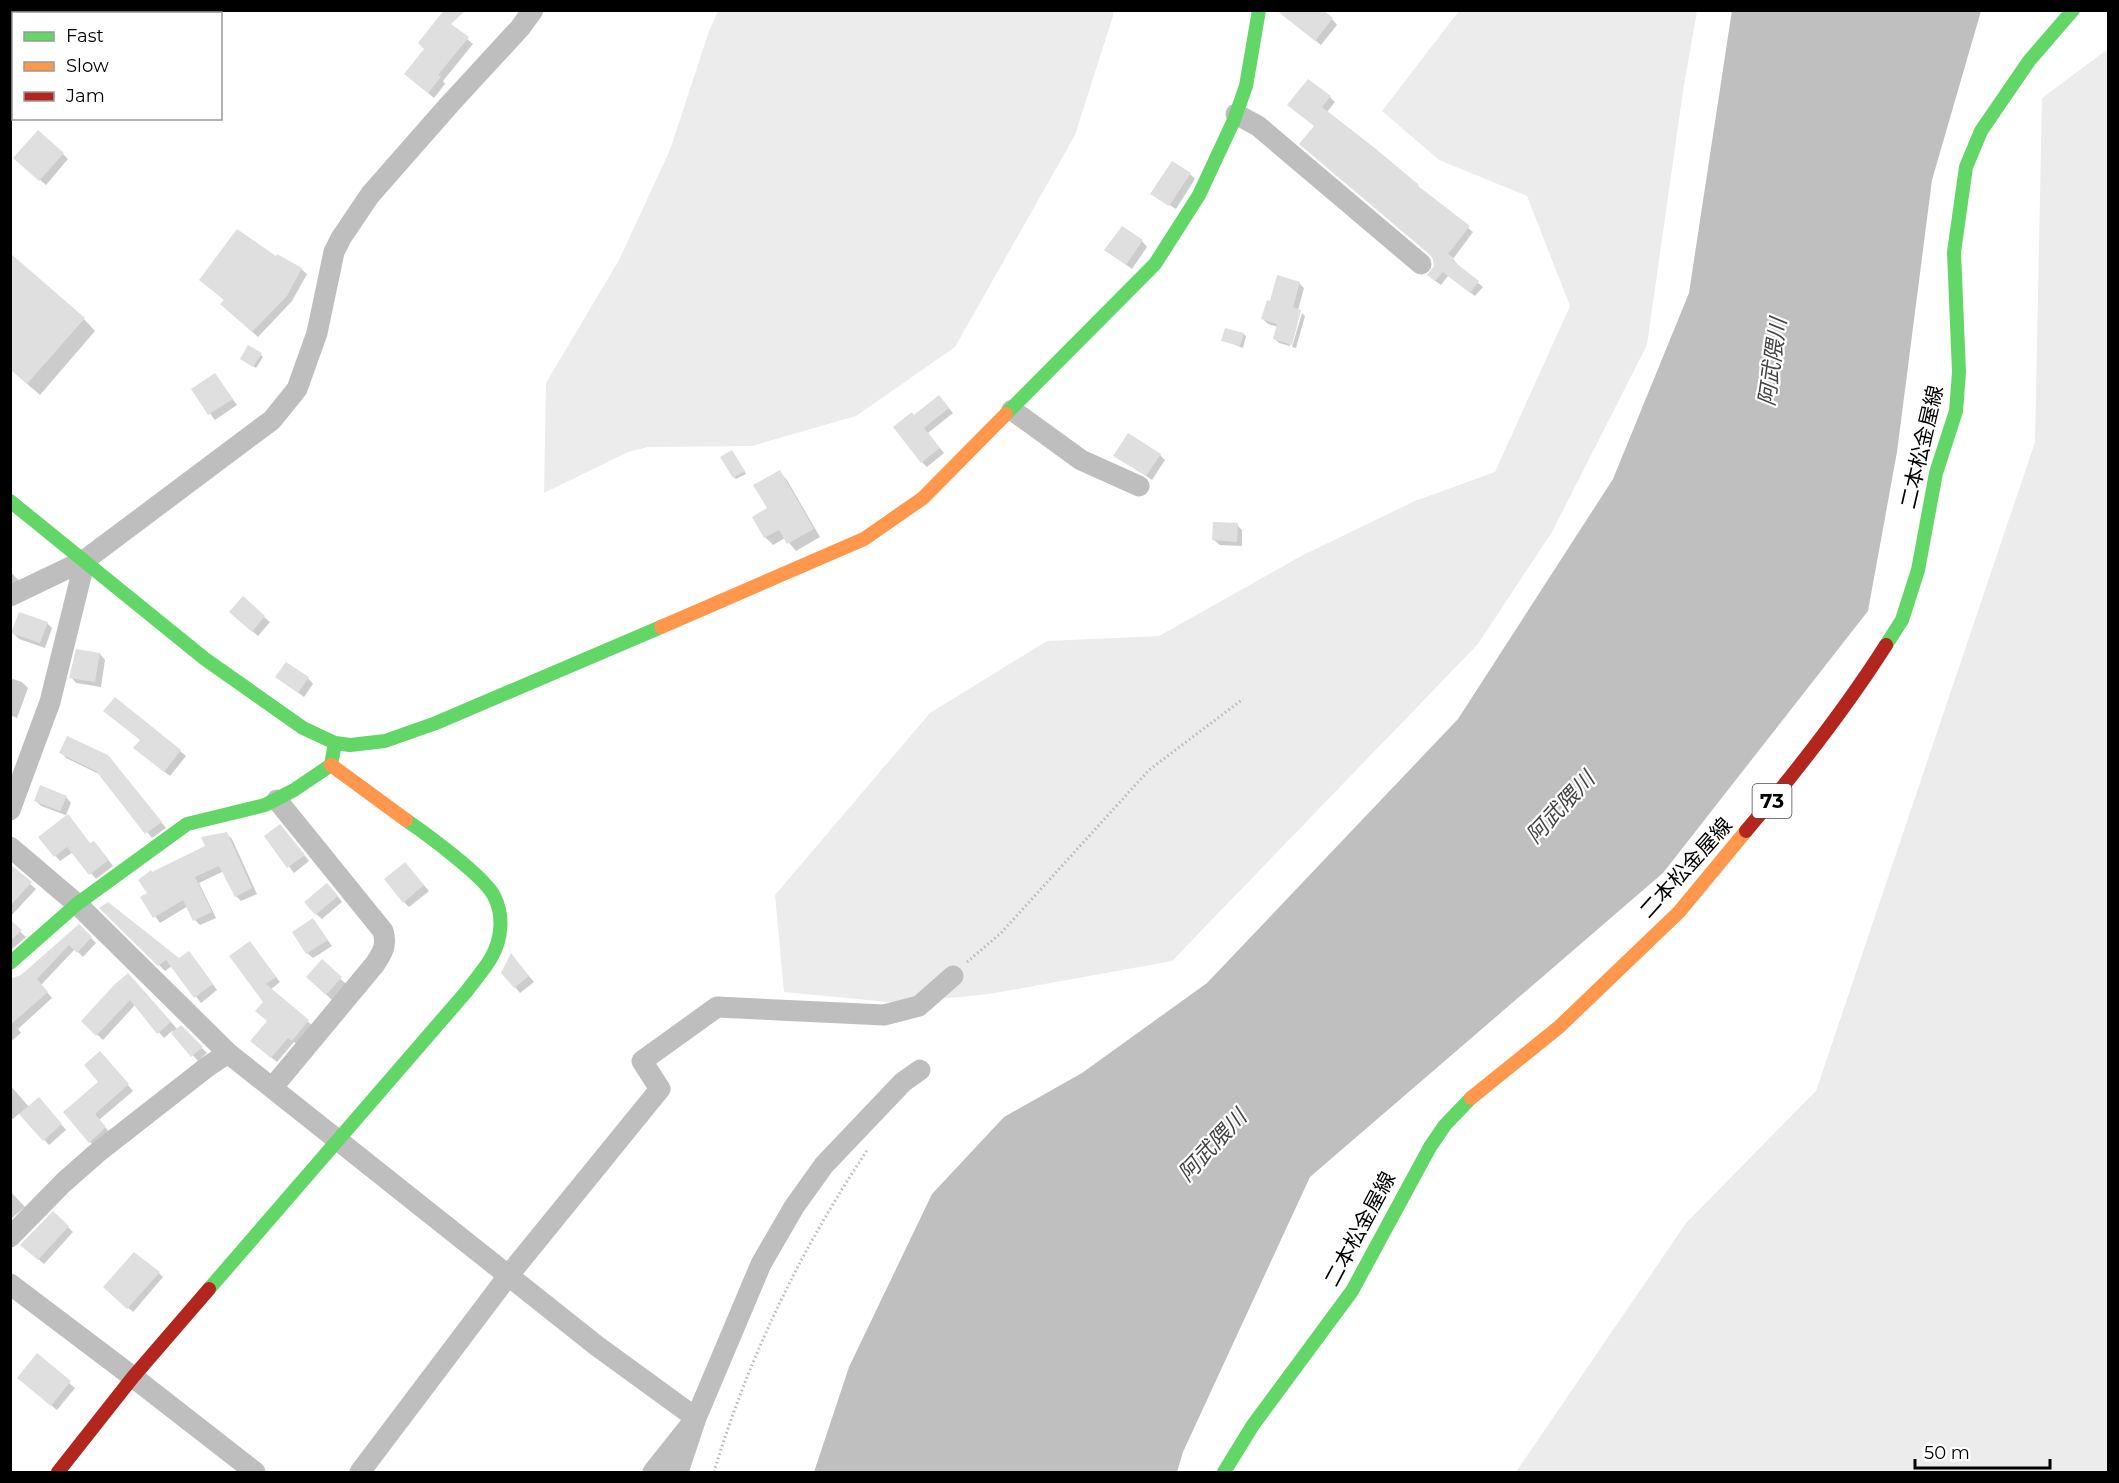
<svg xmlns="http://www.w3.org/2000/svg" width="2119" height="1483" viewBox="0 0 2119 1483" font-family="Montserrat,'Noto Sans JP',sans-serif">
<rect width="100%" height="100%" fill="#fff"/>
<path fill="#ececec" d="M718,11L1113,10V16L1075,135L955,347L856,416L752,446L648,447L628,452L544,493L546,383L619,260L670,150L709,31Z
M1459,11H1697L1683,91L1647,345L1552,532L1478,644L1172,961L989,994L899,1003L784,992L775,895L930,713L1047,641L1159,636L1303,555L1415,501L1495,472L1570,306L1527,196L1439,160L1382,111Z
M2108,49V1472H1516L1686,1223L1816,1091L2035,442L2042,98Z"/>
<path fill="#bfbfbf" d="M1732,10L1981,11L1932,180L1897,452L1868,611L1663,873L1310,1177L1183,1452L1177,1472H814L849,1367L932,1194L1004,1117L1082,1073L1207,983L1458,719L1613,479L1689,293Z"/>
<path fill="#0003" d="M1279,11L1332,19L1337,25L1321,45Z
M441,17L473,44L443,81L445,84L434,98L411,79L431,42Z
M1330,97L1335,102L1327,112L1473,232L1453,259L1457,264L1456,265L1483,287L1475,296L1448,276L1441,285L1434,280L1435,266L1432,256L1315,126L1294,110Z
M63,154L68,159L46,185L21,163Z
M1190,174L1195,179L1176,209L1152,194Z
M1142,241L1147,247L1132,269L1106,250Z
M277,258L301,269L307,274L292,301L258,337L228,309Z
M1299,283L1304,288L1298,310L1301,312H1299L1290,346L1279,343L1275,339L1278,327L1268,324L1263,319L1271,303Z
M1302,313L1305,316L1296,348L1292,347Z
M84,319L95,331L40,395L10,369Z
M1243,334L1246,336L1243,348L1223,340Z
M261,355L263,357L256,368L244,361Z
M215,375L237,405L215,420L193,390Z
M944,402L953,413L928,433L944,453L927,467L922,462L914,416Z
M734,454L746,474L736,479L734,477Z
M1115,455H1160L1165,460L1152,480Z
M779,472L787,480L820,537L796,551L785,538L773,545L765,537L769,509Z
M1237,525L1242,530V546L1220,545L1214,540Z
M10,572L20,581L10,588Z
M236,617H264L270,622L258,636Z
M47,623L52,628L45,648L19,639L13,633Z
M100,654L105,660L101,687L76,683L71,677Z
M277,677L308,678L313,684L304,697Z
M10,678L22,682L28,688L17,718L10,715Z
M180,751L186,756L170,776L141,753Z
M61,752L113,763L166,828L152,838L101,775L66,758Z
M66,797L71,803L66,815L68,816L41,806L35,800Z
M286,832L309,861L294,873L266,837Z
M227,834L232,839L257,894L241,901L236,896L224,871L199,883L216,918L200,925L195,920L188,906L160,923L142,898L149,894L153,874L207,847Z
M40,838L91,845L99,848L113,866L96,879L73,852L60,861Z
M10,866L36,889L10,917Z
M410,869L429,891L409,907L404,902Z
M333,890L342,902L322,919L316,914Z
M102,908L179,960L194,958L217,990L201,1003L172,966L165,971Z
M313,920L332,946L313,958L307,953Z
M10,922L26,937L10,951Z
M79,926L96,943L83,957L75,949L41,985L52,998L18,1029L21,1033L10,1042V980L22,977Z
M250,943L280,982L270,990L313,1026L298,1045L294,1042L277,1062L257,1046L269,1021Z
M322,961L346,984L332,1000L313,982Z
M516,961L534,982L520,993L515,987Z
M134,980L178,1030L181,1027L207,1053L198,1061L172,1031L164,1038L135,1005L103,1040L88,1026Z
M106,1059L133,1091L99,1120L111,1134L95,1147L90,1142Z
M10,1085L29,1107L44,1104L66,1130L49,1145L20,1113L13,1119L10,1117Z
M10,1191L25,1207L12,1218L10,1216Z
M68,1227L73,1232L44,1264L28,1250Z
M149,1264L163,1277L133,1312L105,1287Z
M37,1356L75,1388L57,1410L24,1383Z"/>
<path fill="#dfdfdf" d="M444,10H466L451,24L469,37L438,75L441,77L428,93L404,74L424,49L418,43Z
M1276,10H1323L1333,18L1315,41Z
M1308,79L1331,96L1322,107L1376,149L1419,185L1418,186L1470,226L1448,254L1454,258L1452,260L1479,281L1470,293L1443,272L1435,281L1427,275L1434,266L1433,259L1429,254L1299,144L1314,126L1287,105Z
M38,130L64,153L39,181L13,158Z
M1172,161L1191,173L1169,206L1150,194Z
M1122,226L1143,240L1126,265L1104,250Z
M237,229L276,256L277,254L302,268L287,296L252,332L220,304L224,300L199,280Z
M10,253L85,318L27,384L10,369Z
M1277,275L1300,282L1293,307L1301,310L1292,345L1273,339L1277,324L1261,319L1267,300L1270,301Z
M1225,328L1244,333L1240,346L1221,341Z
M248,345L262,353L253,367L240,359Z
M215,373L233,399L208,415L191,389Z
M939,395L949,408L924,428L940,448L921,463L893,427L912,412L914,415Z
M1128,433L1161,454L1146,476L1113,456Z
M732,450L745,471L733,478L720,457Z
M780,470L814,529L787,544L779,530L764,538L752,517L767,508L753,485Z
M1213,522L1238,523L1237,542L1212,540Z
M243,596L265,616L252,632L229,612Z
M19,612L48,622L40,643L11,633Z
M76,649L100,653L95,682L69,678Z
M286,662L309,677L298,693L275,677Z
M115,697L181,750L164,772L133,748L140,740L103,711Z
M67,736L108,755L162,822L145,834L96,771L59,753Z
M40,785L67,796L60,811L34,801Z
M68,814L90,843L94,841L109,860L89,875L67,847L54,857L38,837Z
M280,824L305,855L287,868L264,836Z
M227,832L252,888L235,897L219,866L195,877L212,912L193,921L183,900L153,918L140,897L147,893L138,880L151,870L152,872L205,846L201,837Z
M405,862L424,885L403,903L384,879Z
M10,864L32,882L10,906Z
M327,883L338,896L315,915L304,902Z
M108,902L179,958L189,951L213,984L194,998L166,960L158,966L99,908Z
M313,918L328,940L306,954L292,932Z
M10,920L22,930L10,941Z
M79,924L92,937L77,953L69,945L37,979L48,992L10,1025V979L21,975Z
M250,941L276,977L266,984L309,1020L292,1041L288,1038L271,1058L250,1041L267,1021L255,1011L263,1002L229,956Z
M511,953L529,976L514,988L501,973Z
M322,959L342,977L326,995L306,977Z
M128,973L171,1022L157,1034L130,1000L96,1036L81,1021L114,985Z
M181,1025L203,1047L191,1057L171,1033Z
M100,1051L129,1084L95,1114L106,1127L89,1143L63,1112L98,1082L84,1065Z
M39,1097L62,1124L43,1141L19,1114Z
M53,1211L69,1226L38,1260L20,1245Z
M134,1252L160,1272L127,1309L103,1287Z
M37,1353L71,1381L51,1406L17,1378Z"/>
<g fill="none" stroke-linecap="round" stroke-linejoin="round">
<path stroke="#b9b9b9" stroke-width="3" stroke-dasharray="1.5 3" stroke-linecap="butt" d="M967,962L1001,933L1149,770L1243,699
M714,1472C748,1358 801,1249 868,1149"/>
<path stroke="#bebebe" stroke-width="21" d="M39,14L47,10
M10,26L14,23
M1236,114L1258,126L1421,264
M1012,410L1081,460L1139,486
M10,596L85,560L272,420L297,389L317,333L334,252L341,238L370,195L449,105L520,28L533,10
M10,810L50,702L85,560
M10,847L77,904L228,1053L597,1346L696,1418L653,1472
M272,1088L375,964C383,952 387,945 383,931L277,800
M10,1237L64,1182L97,1153L207,1067L228,1053
M10,1284L133,1377L255,1472
M360,1472L508,1276L660,1089L642,1061L717,1007L884,1015L919,1006L953,976
M678,1472L696,1418L761,1264L794,1207L824,1165L903,1082L920,1070"/>
<path stroke="#63d668" stroke-width="14" d="M1006,414L1155,264L1199,195L1234,120L1246,86L1259,10
M10,501L205,659L303,728L335,743L350,745L385,741L436,723L661,627
M1886,645L1902,620L1918,570L1936,473L1956,411L1959,372L1954,252L1966,167L1981,131L2029,61L2073,10
M10,963L77,904L187,824L265,805L294,790L331,765L334,748
M209,1289L466,992C474,981 484,970 491,958C502,939 504,915 494,896C485,877 425,833 406,820
M1224,1472L1253,1425L1352,1291L1430,1147L1445,1125L1471,1098"/>
<path stroke="#ff974d" stroke-width="14" d="M661,627L864,539L923,498L1006,414
M331,765L406,820
M1471,1098L1559,1027L1679,912L1746,831"/>
<path stroke="#b3261e" stroke-width="14" d="M1746,831C1796,772 1844,711 1886,645
M58,1472L133,1377L209,1289"/>
</g>
<g text-anchor="middle" stroke-width="4.5" stroke-linejoin="round" paint-order="stroke">
<rect fill="#fff" stroke="#4c4c4c" stroke-width="1.5" x="1752.5" y="784" width="39" height="34" rx="4.5"/>
<g font-size="20" font-weight="bold" fill="#000">
<text x="1772" y="808">73</text>
</g>
<g font-size="21" fill="#000" stroke="#fff">
<text transform="translate(1922 447) rotate(-77)" y="7">二本松金屋線</text>
<text transform="translate(1686 868) rotate(-48)" y="7">二本松金屋線</text>
<text transform="translate(1360 1229) rotate(-62)" y="7">二本松金屋線</text>
</g>
<g font-size="22" font-style="italic" fill="#444" stroke="#fff">
<text transform="translate(1772 362) rotate(-82)" y="8">阿武隈川</text>
<text transform="translate(1560 807) rotate(-47)" y="8">阿武隈川</text>
<text transform="translate(1212 1145) rotate(-47)" y="8">阿武隈川</text>
</g>
</g>
<rect width="2119" height="1483" fill="none" stroke="#000000" stroke-width="24"/>
<rect x="12" y="12" width="210" height="108" fill="#ffffff" stroke="#999999" stroke-width="1.5"/>
<rect x="24" y="32" width="30" height="9" fill="#63d668" stroke="#999999" stroke-width="1.5"/>
<text x="66" y="42" font-size="18" fill="#000000">Fast</text>
<rect x="24" y="62" width="30" height="9" fill="#ff974d" stroke="#999999" stroke-width="1.5"/>
<text x="66" y="72" font-size="18" fill="#000000">Slow</text>
<rect x="24" y="92" width="30" height="9" fill="#b3261e" stroke="#999999" stroke-width="1.5"/>
<text x="66" y="102" font-size="18" fill="#000000">Jam</text>
<path d="M1915 1459v9h135v-9" fill="none" stroke="#000000" stroke-width="3"/>
<text x="1924" y="1459" font-size="18" fill="#000000" stroke="#ffffff" stroke-width="4.5" paint-order="stroke">50 m</text>
</svg>
